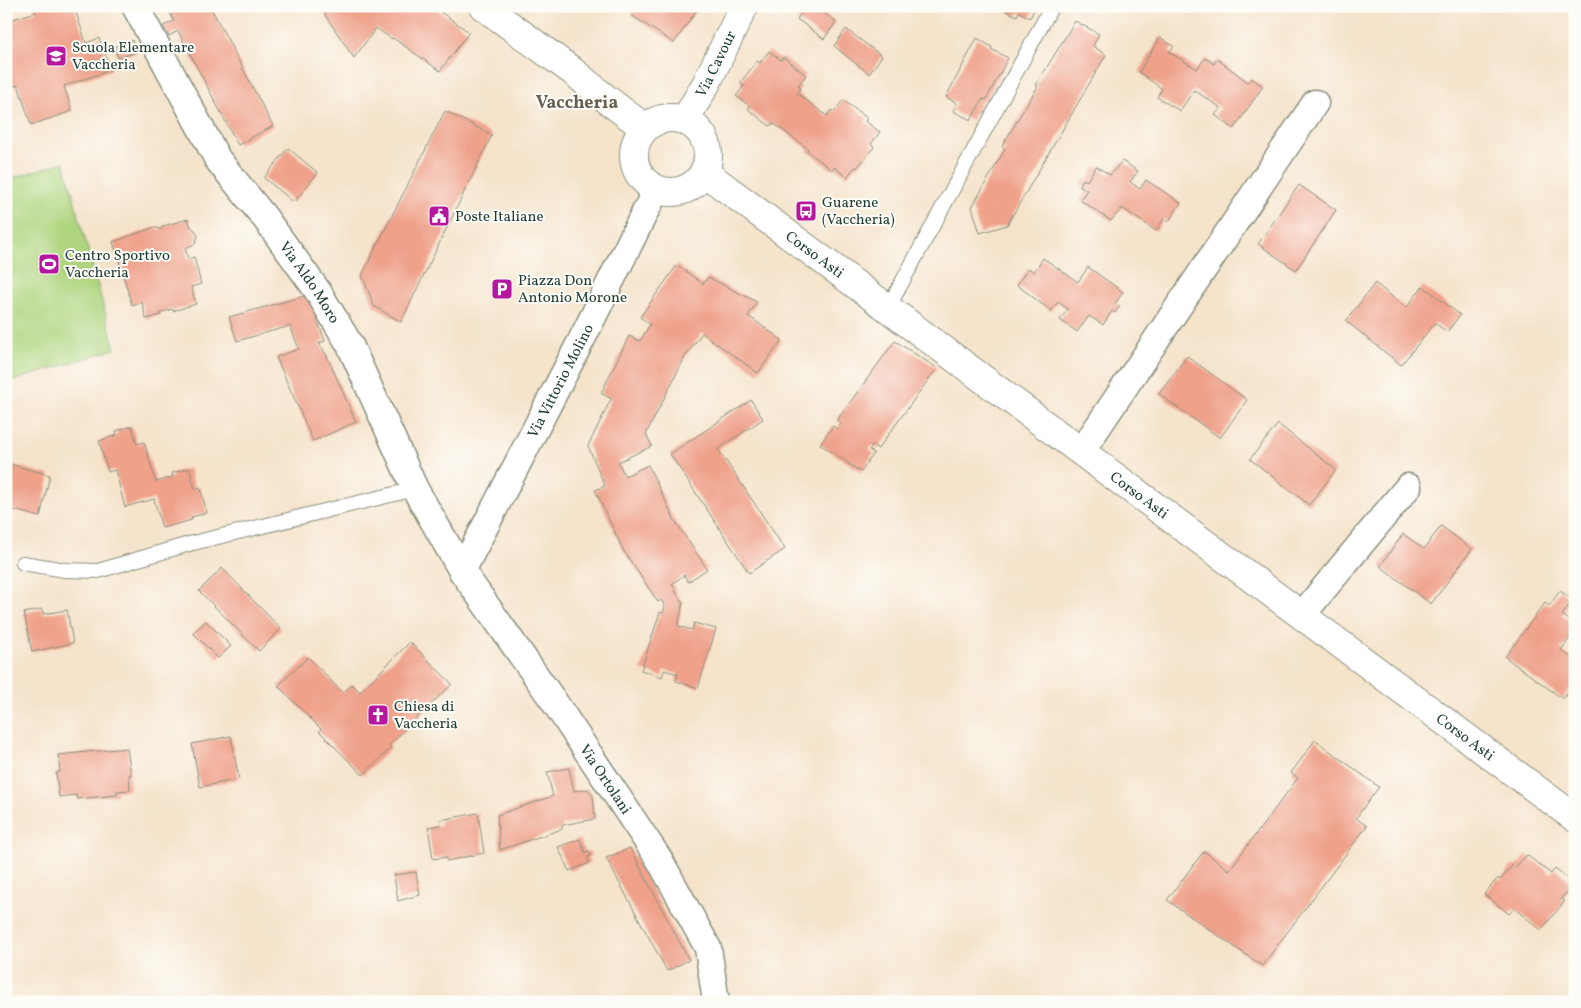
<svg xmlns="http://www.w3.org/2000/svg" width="1581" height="1008" viewBox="0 0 1581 1008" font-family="Vollkorn,serif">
<rect width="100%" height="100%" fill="#fdfcf7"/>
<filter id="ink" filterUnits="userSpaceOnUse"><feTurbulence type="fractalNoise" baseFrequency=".02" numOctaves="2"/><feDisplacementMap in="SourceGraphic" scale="10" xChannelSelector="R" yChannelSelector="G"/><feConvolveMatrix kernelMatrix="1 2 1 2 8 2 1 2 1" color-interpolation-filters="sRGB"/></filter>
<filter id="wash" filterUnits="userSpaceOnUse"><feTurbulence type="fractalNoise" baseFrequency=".0096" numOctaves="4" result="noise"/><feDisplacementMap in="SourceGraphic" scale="20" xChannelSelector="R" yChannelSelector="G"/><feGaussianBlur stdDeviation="1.12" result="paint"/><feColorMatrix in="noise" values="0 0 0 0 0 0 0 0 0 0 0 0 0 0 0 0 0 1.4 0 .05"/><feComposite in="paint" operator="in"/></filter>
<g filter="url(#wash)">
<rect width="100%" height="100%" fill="#f5e3ca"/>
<path fill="#afd57f" stroke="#67895a" d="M64,162L115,349L6,383V180Z"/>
<g id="blocks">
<path fill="#efa18a" d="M34,6H74L86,43L99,38L111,70L64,86L72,111L31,125L18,85L6,88V21L36,12Z
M169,6H210L273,126L238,145L178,31L169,36L163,26L174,21L167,7Z
M338,6H432L469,32L440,71L393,38L392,39L376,28L354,58L325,15L328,9L330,8L335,11Z
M637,6H696V11L674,43L631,15Z
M806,6H815L836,22L824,39L797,19Z
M1008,6H1036L1030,18L1019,12L1017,16L1006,11Z
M1075,21L1099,34L1093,46L1106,55L1007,225L980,233L972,207L1005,149L1002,146L1038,86L1036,85Z
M846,29L882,56L869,74L834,46Z
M1160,37L1174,47L1169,52L1197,69L1205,58L1214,64L1217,59L1248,82L1251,78L1263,86L1234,129L1215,115L1221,108L1194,90L1180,111L1157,97L1162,89L1139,72Z
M977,38L992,47L991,49L1008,58L986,100L983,99L971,120L953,111L957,103L946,97Z
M132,40L137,52L118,58L114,47Z
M769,51L781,60L783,57L806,75L798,86L801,88L797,93L827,116L831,110L834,112L843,100L867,118L865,121L880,132L871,144L874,147L857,168L855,167L847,177L834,167L832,170L807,151L808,149L773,123L770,126L748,109L750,106L736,96L744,86L740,83L757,61L760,63Z
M445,111L492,135L401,322L374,306L362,275Z
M288,148L318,173L294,202L264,178Z
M1122,161L1138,171L1130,182L1140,189L1146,180L1181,203L1168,222L1164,219L1156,231L1122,208L1111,221L1080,200L1087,190L1080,186L1083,179L1087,181L1096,166L1110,175Z
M1299,185L1336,210L1296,270L1258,244Z
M188,219L191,227L195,230L198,236L195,244L185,248L188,259L194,257L201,284L191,287L196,304L173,311L172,309L160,313L161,315L146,319L142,302L132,305L113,242L155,227L161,230L163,226Z
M1043,258L1078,282L1088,267L1123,292L1115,304L1120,306L1115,313L1112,311L1103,325L1089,316L1077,332L1060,320L1068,309L1058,302L1051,311L1017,285L1028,268L1034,272Z
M677,265L703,284L708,277L757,302L748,316L782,340L758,373L702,333L685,357L646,434L652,446L618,462L625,476L648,465L675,521L707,569L688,582L684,575L672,584L676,590L675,591L683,603L678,626L692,630L694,623L716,629L698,688L676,681L678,674L664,670L662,677L641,670L660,612L663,613L665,606L661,600L658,602L623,550L595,490L605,486L588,446L611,399L601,393L629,336L640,341L650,324L640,317Z
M1375,283L1406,308L1423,286L1460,315L1447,332L1435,323L1401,365L1346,321Z
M308,295L325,341L319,343L327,356L356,422L313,441L276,357L299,349L290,326L237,341L229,317Z
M895,341L937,368L878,449L873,445L869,450L874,453L861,472L820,444L833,426L837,429L841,423L837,420Z
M1187,356L1247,400L1220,438L1159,394Z
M751,400L763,419L718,449L785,549L749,573L670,454Z
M1278,424L1336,470L1309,505L1250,459Z
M132,426L137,444L144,442L156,482L173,477L172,473L189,468L195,489L200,487L207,513L191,517L192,520L162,528L154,499L125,507L115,470L108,472L99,441L117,435L116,431Z
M6,463L50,475L40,517L6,508Z
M1441,526L1472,549L1431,604L1380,566L1403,534L1424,549Z
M222,568L281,629L259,651L199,591Z
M1560,591L1573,600L1562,615L1575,624V631L1561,650L1575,660V682L1563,699L1505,657L1545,603L1549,606Z
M42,609L43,614L67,610L73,643L32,652L24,613Z
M206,621L231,646L218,658L193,633Z
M410,642L452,684L389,745L391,748L363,775L319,731L321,729L278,686L308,657L343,693L352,684L360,692Z
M231,736L239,779L200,787L192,744Z
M1315,740L1379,787L1356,818L1367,826L1262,966L1167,900L1204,851L1229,870L1298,778L1291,773Z
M127,748L131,775H129L130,790L117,791V795L77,799L76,795L59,797L56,773L60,772L58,755Z
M569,768L574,791L588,789L593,796L595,819L562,825V829L500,850L497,815L553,796L547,772Z
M478,813L484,853L447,861L446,857L433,859L428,827L441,825L440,820Z
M580,839L585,852L589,851L591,856L587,857L590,863L569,871L558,847Z
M630,848L689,960L667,971L606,858Z
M1527,855L1551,874L1555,869L1574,884L1561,899L1565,901L1541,930L1514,908L1509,914L1484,894L1498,878L1500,880L1513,865L1515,867Z
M416,872L420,895L398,901L394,875Z"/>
</g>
</g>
<g filter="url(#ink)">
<use href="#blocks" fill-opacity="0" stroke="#8a907f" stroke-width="1"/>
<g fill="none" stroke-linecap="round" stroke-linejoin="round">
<g stroke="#8a907f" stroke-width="16">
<path id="lane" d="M888,308L1052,6
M23,563L65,570L98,571L189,544L415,489"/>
</g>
<g stroke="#8a907f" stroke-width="29">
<g id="street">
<path id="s1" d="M135,6L218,160L265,218L317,290L350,345L415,489L462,571L553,700L659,859L708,948L716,1002"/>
<path d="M1081,452L1315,103"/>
<path id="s2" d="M462,571L583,337L656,190"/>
<path d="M1302,615L1408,487"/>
</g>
</g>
<g stroke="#8a907f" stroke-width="30">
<g id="secondary">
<path id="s3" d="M685,120L706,84L744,6"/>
</g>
</g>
<g stroke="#8a907f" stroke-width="30">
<g id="primary">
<path d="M483,6L571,70L609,101L645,128"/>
<circle cx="671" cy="155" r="37"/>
<path id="s4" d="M704,172L1575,818"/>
</g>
</g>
<use href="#lane" stroke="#fff" stroke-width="14"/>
<use href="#street" stroke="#fff" stroke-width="26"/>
<use href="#secondary" stroke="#fff" stroke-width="28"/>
<use href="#primary" stroke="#fff" stroke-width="28"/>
</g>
</g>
<defs>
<g id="school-square" transform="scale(1.125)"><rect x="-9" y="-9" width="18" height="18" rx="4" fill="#b5179e" stroke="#fdfcf7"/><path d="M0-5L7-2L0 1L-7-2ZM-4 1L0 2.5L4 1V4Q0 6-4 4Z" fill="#fff"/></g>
<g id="bus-square" transform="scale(1.125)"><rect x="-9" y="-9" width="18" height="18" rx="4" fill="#b5179e" stroke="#fdfcf7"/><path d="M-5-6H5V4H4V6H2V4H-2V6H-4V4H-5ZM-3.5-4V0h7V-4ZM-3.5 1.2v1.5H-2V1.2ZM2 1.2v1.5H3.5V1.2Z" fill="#fff"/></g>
<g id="civic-square" transform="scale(1.125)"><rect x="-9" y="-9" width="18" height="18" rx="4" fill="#b5179e" stroke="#fdfcf7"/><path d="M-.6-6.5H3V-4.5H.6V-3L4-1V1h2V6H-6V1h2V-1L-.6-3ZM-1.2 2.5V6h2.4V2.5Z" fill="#fff"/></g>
<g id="stadium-square" transform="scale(1.125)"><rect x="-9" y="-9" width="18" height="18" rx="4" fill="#b5179e" stroke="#fdfcf7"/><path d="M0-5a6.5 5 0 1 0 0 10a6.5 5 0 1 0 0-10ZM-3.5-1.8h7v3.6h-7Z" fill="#fff"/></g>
<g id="parking-square" transform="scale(1.125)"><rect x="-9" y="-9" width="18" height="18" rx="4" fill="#b5179e" stroke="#fdfcf7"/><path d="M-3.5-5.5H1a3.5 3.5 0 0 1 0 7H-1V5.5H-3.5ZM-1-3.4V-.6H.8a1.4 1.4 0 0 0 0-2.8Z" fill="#fff"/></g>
<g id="church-square" transform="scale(1.125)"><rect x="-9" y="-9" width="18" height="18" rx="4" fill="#b5179e" stroke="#fdfcf7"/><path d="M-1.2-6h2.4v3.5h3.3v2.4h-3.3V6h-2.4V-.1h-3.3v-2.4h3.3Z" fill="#fff"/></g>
</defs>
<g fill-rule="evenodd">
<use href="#school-square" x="56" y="56"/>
<use href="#bus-square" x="806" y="211"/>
<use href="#civic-square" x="439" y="216"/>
<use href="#stadium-square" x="49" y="264"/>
<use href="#parking-square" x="502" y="289"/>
<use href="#church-square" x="378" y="715"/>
</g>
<g text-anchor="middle" stroke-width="4" stroke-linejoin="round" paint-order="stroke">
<g font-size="15" fill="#1f3d34" stroke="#fdfcf7" text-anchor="start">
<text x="72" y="52">Scuola Elementare<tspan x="72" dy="17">Vaccheria</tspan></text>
<text x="822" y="207">Guarene<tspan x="822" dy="17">(Vaccheria)</tspan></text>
<text x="455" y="221">Poste Italiane</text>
<text x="65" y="260">Centro Sportivo<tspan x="65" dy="17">Vaccheria</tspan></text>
<text x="518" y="285">Piazza Don<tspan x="518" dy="17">Antonio Morone</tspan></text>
<text x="394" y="711">Chiesa di<tspan x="394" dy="17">Vaccheria</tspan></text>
</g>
<g font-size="15" fill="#1f3d34" stroke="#fdfcf7">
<text dy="5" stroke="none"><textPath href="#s3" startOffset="64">Via Cavour</textPath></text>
<text dy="5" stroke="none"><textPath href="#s4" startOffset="138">Corso Asti</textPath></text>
<text dy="5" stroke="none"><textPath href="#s1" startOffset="328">Via Aldo Moro</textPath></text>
<text dy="5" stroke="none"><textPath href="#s2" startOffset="214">Via Vittorio Molino</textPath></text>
<text dy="5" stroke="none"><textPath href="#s4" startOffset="542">Corso Asti</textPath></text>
<text dy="5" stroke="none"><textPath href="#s4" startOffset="948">Corso Asti</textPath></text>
<text dy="5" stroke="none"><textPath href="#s1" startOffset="908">Via Ortolani</textPath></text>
</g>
<g font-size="18" font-weight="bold" fill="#686052" stroke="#fdfcf7">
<text x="577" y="108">Vaccheria</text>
</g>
</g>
<rect width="1581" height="1008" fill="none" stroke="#fdfcf7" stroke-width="25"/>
</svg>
